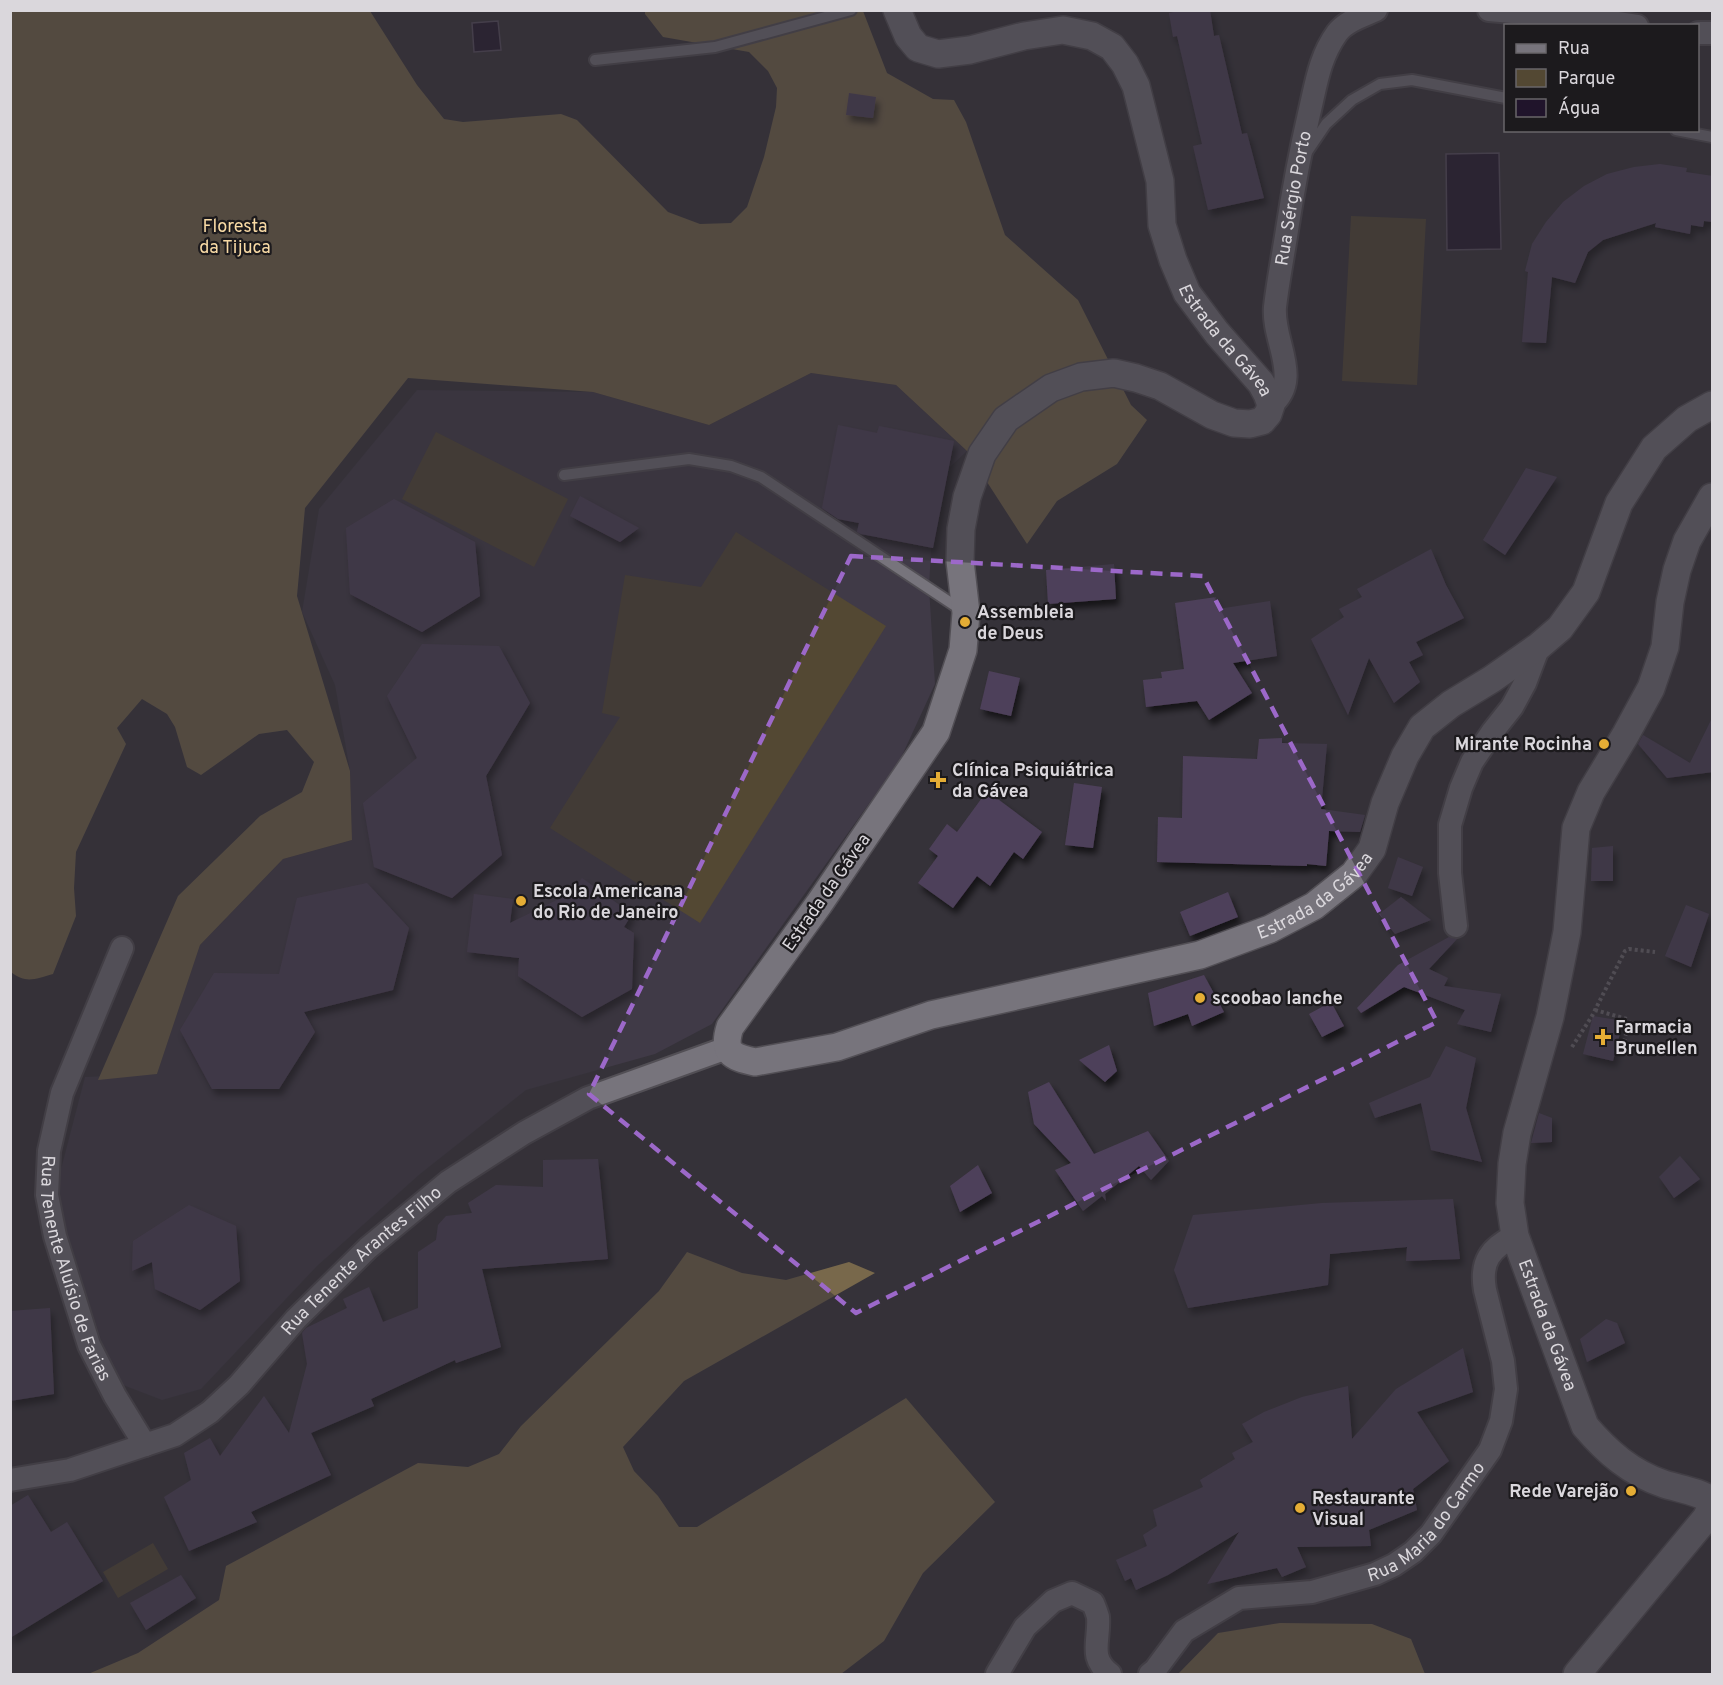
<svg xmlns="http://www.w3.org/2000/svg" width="1723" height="1685" viewBox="0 0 1723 1685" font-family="Overpass,sans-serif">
<defs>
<filter id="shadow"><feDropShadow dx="3.5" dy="6" stdDeviation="3" flood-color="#0009"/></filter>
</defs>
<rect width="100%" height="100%" fill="#353239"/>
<path fill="#403a47" d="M811,373L896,385L967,451L935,481L929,587L935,684L900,760L712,1024L655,1054L526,1090L420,1174L317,1266L201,1389L162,1400L115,1382L54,1196L85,1077L157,1074L200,945L283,859L352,840L350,771L335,685L302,612L319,509L417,390L593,392L709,425Z"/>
<path fill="#534833" d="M1351,216L1426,219L1417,385L1342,381Z
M436,432L568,499L534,567L402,499Z
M736,532L886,626L700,923L550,828L620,717L602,713L625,575L701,587Z
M153,1543L168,1569L118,1598L103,1572Z"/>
<path fill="#78684b" d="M10,11H370L417,85L444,119L463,122L561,114L577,120L668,212L700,224L731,223L747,207L764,157L776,107L777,88L768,71L749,52L663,37L645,14V11H863L887,73L933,99L954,100L966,122L1005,235L1078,300L1131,405L1147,420L1117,464L1057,501L1027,544L967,451L896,385L811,373L709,425L593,392L408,378L305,508L297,596L350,771L352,840L283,859L200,945L157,1074L98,1080L178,896L260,816L302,792L314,762L287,730L259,734L201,775L187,767L175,727L167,714L142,699L117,728L126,744L76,852L74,888L76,916L53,974C35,979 26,984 11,972Z
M687,1252L742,1273L786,1280L849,1262L875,1273L684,1381L623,1447L634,1471L658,1496L679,1527H697L906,1398L995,1502L923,1573L884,1641L841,1674H88L138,1653L219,1600L226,1566L418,1463L468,1467L499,1454L521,1426L659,1291Z
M1280,1623L1372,1624L1411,1639L1425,1674H1178L1218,1633Z"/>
<path fill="#20142b" stroke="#584e60" stroke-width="1.5" d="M498,21L501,50L474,52L472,23Z
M1499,153L1501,249L1447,250L1446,154Z"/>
<path fill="#4e405a" filter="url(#shadow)" d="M1183,10H1210L1214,36L1219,35L1242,134L1247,133L1264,198L1208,210L1193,146L1202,144L1177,36L1173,37L1169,13Z
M849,93L876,97L873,118L846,115Z
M1660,164L1687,168L1686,172L1713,176V222L1704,221L1703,227L1691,225L1690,234L1655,227L1656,223L1603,240L1588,252L1575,283L1552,277L1546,343L1522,342L1528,272L1525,271L1532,244L1546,222L1563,202L1584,186L1607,174L1634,167Z
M838,425L877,433L879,426L954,441L933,548L861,534L857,532L859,523L838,519L822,508Z
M1526,468L1557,477L1505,555L1483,540Z
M580,496L639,528L620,542L570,516Z
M394,499L475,542L480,596L422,632L350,594L346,528Z
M1431,549L1446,585L1464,618L1416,642L1423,655L1409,662L1420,682L1394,703L1369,658L1348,715L1311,639L1344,617L1339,609L1362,597L1357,589Z
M1114,564L1116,599L1048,604L1046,570Z
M1216,597L1218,609L1270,601L1277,656L1233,663L1252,693L1209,720L1197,701L1146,707L1143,680L1162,678L1161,672L1184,669L1175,603Z
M422,644L499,646L530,703L486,776L502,855L452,898L374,867L363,803L417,758L387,696Z
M989,671L1020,678L1011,716L980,709Z
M1713,716V772L1667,778L1638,744L1643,735L1690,763Z
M1282,738V743L1327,744L1321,809L1365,815L1360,832L1329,831L1326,866L1307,864V866L1157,862L1158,817L1182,818L1183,756L1257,759L1259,739Z
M1074,783L1102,787L1093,848L1065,845Z
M987,791L1042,832L1023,859L1014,852L990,886L977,876L953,908L918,883L938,856L929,849L947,824L957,832Z
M1613,846V881H1591L1592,848Z
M1398,857L1423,867L1412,896L1388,888Z
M582,878L632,914L624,927L634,933L632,989L582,1017L518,976L519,958L467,952L474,894L513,899L510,923L571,893Z
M367,883L409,928L393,990L304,1012L315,1032L279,1089H212L180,1030L214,973L279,974L297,898Z
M1228,892L1238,917L1190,936L1180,912Z
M1401,897L1431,920L1395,934L1379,914Z
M1686,905L1709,914L1691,967L1665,956Z
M1449,937L1457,939L1429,969L1448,978L1444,986L1501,994L1491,1032L1457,1024L1465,1010L1404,987L1361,1013L1357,1008L1398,965Z
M1204,975L1224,1012L1192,1026L1188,1014L1154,1026L1148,993Z
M1331,1002L1344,1026L1322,1037L1309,1014Z
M1593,1016L1623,1021L1613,1061L1583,1054Z
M1109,1045L1117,1071L1105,1082L1079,1060Z
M1446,1046L1476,1058L1466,1108L1482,1162L1431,1150L1421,1103L1375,1118L1369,1103L1430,1077Z
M1049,1082L1094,1154L1148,1131L1169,1161L1151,1180L1139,1166L1105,1194L1106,1201L1102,1196L1083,1211L1055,1170L1071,1163L1034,1124L1028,1092Z
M1539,1113L1552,1118V1142L1531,1143Z
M1680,1156L1700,1179L1674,1198L1659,1177Z
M598,1159L608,1259L482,1269L501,1347L456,1363L455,1360L371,1399L374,1406L311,1433L331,1475L251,1512L257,1522L189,1551L164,1497L191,1480L184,1453L210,1438L220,1456L264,1396L289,1433L307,1364L302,1333L306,1328L347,1308L343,1299L369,1287L383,1322L418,1308V1252L436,1240L438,1225L446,1216L472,1213L468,1203L496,1185L543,1187V1160Z
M978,1165L992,1193L960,1212L950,1186Z
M1453,1199L1460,1259L1406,1261L1407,1247L1330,1254L1328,1285L1188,1308L1174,1270L1193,1215L1322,1203Z
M189,1205L236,1226L240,1281L200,1310L155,1289L152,1262L132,1271L133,1241Z
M50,1308L54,1394L10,1401V1311Z
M1606,1319L1617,1323L1625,1343L1587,1362L1580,1339Z
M1463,1348L1473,1392L1417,1412L1449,1461L1413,1489L1417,1510L1369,1530L1371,1546L1297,1547L1306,1567L1282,1577L1277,1568L1207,1584L1239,1532L1168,1575L1136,1590L1131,1578L1125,1581L1116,1560L1147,1546L1143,1535L1157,1526L1153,1510L1203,1487L1200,1480L1235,1459L1232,1453L1253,1442L1242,1424L1264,1412L1302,1397L1348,1386L1352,1439L1396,1389Z
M28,1495L51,1532L67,1522L103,1581L10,1638V1506Z
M181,1575L196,1598L146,1630L130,1603Z"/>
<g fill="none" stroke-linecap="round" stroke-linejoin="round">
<g stroke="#524f55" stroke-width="14">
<path id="service" d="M595,60L715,47L851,10
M1676,130L1712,137
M1307,152L1326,124L1352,100L1380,84L1412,80L1506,98
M564,475L689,459L731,466L761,477L963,611"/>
</g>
<g stroke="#524f55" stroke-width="26">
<g id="minor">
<path d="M1489,10L1584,18L1637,26"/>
<path d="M1698,33H1712"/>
<path id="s1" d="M1271,405C1303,379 1272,341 1275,307C1278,281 1283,256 1287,230C1293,191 1300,153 1309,114C1316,85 1319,58 1337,33C1346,21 1363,16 1376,10"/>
<path d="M1456,926L1450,873V825L1461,788L1472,762L1493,731L1512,707L1525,683L1539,646"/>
<path id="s2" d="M122,948L62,1093L49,1151L47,1195L55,1236L89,1345L115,1396L145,1445"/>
<path id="s3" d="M10,1480L70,1470L175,1435L210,1412L239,1385L296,1319L368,1248L448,1182L524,1133L588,1098L727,1048"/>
<path d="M997,1674L1025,1627L1053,1601L1072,1593L1093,1603C1095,1608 1097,1613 1098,1617C1100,1641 1088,1657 1110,1674"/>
<path id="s4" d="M1150,1674L1155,1670L1184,1631L1239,1598L1312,1592L1375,1574L1394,1565L1413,1552L1431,1534L1490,1450L1501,1421L1506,1389L1503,1361L1485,1290C1480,1262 1490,1248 1515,1236"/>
</g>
</g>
<g stroke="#524f55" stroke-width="30">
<g id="tertiary">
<path id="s5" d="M897,10L908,36L918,48L938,54L970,50L1024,36L1063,30L1092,36L1112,47L1125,64L1136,86L1160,181L1162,225L1173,260L1187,293L1217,333L1261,383L1267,394L1271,405L1268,414L1262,421L1250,424L1234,423L1212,415L1160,386L1136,378L1114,373L1081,377L1051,388L1006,419L982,454L967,497L961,529L960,561L966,613L963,650L936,732L819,904L730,1027C722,1052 731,1057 755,1062L837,1047L931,1015L1200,955L1270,929L1314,906L1354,874L1372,849L1385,803L1405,756L1422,727L1451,704L1492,679L1539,646L1560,628L1586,592L1619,503L1654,448L1687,419L1712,405"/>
<path id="s6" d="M1712,497L1687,541L1677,570L1670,602L1665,647L1651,688L1626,734L1591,792L1576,828L1567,932L1550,1017L1517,1133L1512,1164L1510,1203L1515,1236L1585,1426C1607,1452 1631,1473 1664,1484C1679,1489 1699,1491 1712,1501"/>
<path d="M1577,1674L1706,1518L1712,1506"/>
</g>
</g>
<path stroke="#716e74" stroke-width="4" stroke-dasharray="3 3" stroke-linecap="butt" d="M1595,1010L1627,1019L1629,1022L1624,1042
M1572,1047L1592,1016L1625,951L1629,949L1655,952"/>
<use href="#service" stroke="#77747c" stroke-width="10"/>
<use href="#minor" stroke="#77747c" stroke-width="22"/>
<use href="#tertiary" stroke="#77747c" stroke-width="27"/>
</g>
<path d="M0 0H1723V1685H0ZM851,556L1203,576L1437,1022L856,1313L589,1094Z" fill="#353239" fill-opacity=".55" fill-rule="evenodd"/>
<path fill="none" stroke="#9c68c9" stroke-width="4.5" stroke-dasharray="12 8" stroke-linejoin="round" d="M851,556L1203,576L1437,1022L856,1313L589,1094Z"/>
<g fill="#e5ad35" stroke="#1c1a1d" stroke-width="2">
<circle cx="965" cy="622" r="6"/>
<circle cx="1604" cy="744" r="6"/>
<path d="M935 771h6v6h6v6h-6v6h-6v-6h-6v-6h6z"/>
<circle cx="521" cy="901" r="6"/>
<circle cx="1200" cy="998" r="6"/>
<path d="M1600 1028h6v6h6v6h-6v6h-6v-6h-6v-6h6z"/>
<circle cx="1631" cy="1491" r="6"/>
<circle cx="1300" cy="1508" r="6"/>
</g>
<g text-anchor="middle" stroke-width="4.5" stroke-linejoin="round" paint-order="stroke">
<g font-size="18" fill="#dad7dc" stroke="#1c1a1d">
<text dy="6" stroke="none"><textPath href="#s1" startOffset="214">Rua Sérgio Porto</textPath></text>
<text dy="6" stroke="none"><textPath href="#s5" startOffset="566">Estrada da Gávea</textPath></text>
<text transform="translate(826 892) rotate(-55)" y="6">Estrada da Gávea</text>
<text dy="6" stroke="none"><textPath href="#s5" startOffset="2274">Estrada da Gávea</textPath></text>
<text dy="6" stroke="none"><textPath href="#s3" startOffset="428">Rua Tenente Arantes Filho</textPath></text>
<text dy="6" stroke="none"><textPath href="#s2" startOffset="338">Rua Tenente Aluísio de Farias</textPath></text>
<text dy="6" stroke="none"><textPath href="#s6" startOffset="872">Estrada da Gávea</textPath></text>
<text dy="6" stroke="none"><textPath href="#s4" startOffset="332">Rua Maria do Carmo</textPath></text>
</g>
<g font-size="18" fill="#f8daa5" stroke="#1c1a1d">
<text x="235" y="232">Floresta<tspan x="235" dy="21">da Tijuca</tspan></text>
</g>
<g font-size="18" font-weight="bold" fill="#dad7dc" stroke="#1c1a1d" text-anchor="start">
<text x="977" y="618">Assembleia<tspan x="977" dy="21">de Deus</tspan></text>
<text x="1592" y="750" text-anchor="end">Mirante Rocinha</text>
<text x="952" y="776">Clínica Psiquiátrica<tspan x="952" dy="21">da Gávea</tspan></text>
<text x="533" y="897">Escola Americana<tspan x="533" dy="21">do Rio de Janeiro</tspan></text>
<text x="1212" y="1004">scoobao lanche</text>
<text x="1615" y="1033">Farmacia<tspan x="1615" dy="21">Brunellen</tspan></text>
<text x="1619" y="1497" text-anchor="end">Rede Varejão</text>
<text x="1312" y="1504">Restaurante<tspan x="1312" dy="21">Visual</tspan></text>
</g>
</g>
<rect width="1723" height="1685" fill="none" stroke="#dad7dc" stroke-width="24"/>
<rect x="1504" y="24" width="195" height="108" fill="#1c1a1d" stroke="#686669" stroke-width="1.5"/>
<rect x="1516" y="44" width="30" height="9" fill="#77747c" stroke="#686669" stroke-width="1.5"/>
<text x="1558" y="54" font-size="18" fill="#dad7dc">Rua</text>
<rect x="1516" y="69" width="30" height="18" fill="#534833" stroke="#686669" stroke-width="1.5"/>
<text x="1558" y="84" font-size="18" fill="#dad7dc">Parque</text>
<rect x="1516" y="99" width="30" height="18" fill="#20142b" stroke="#686669" stroke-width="1.5"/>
<text x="1558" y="114" font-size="18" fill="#dad7dc">Água</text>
</svg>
